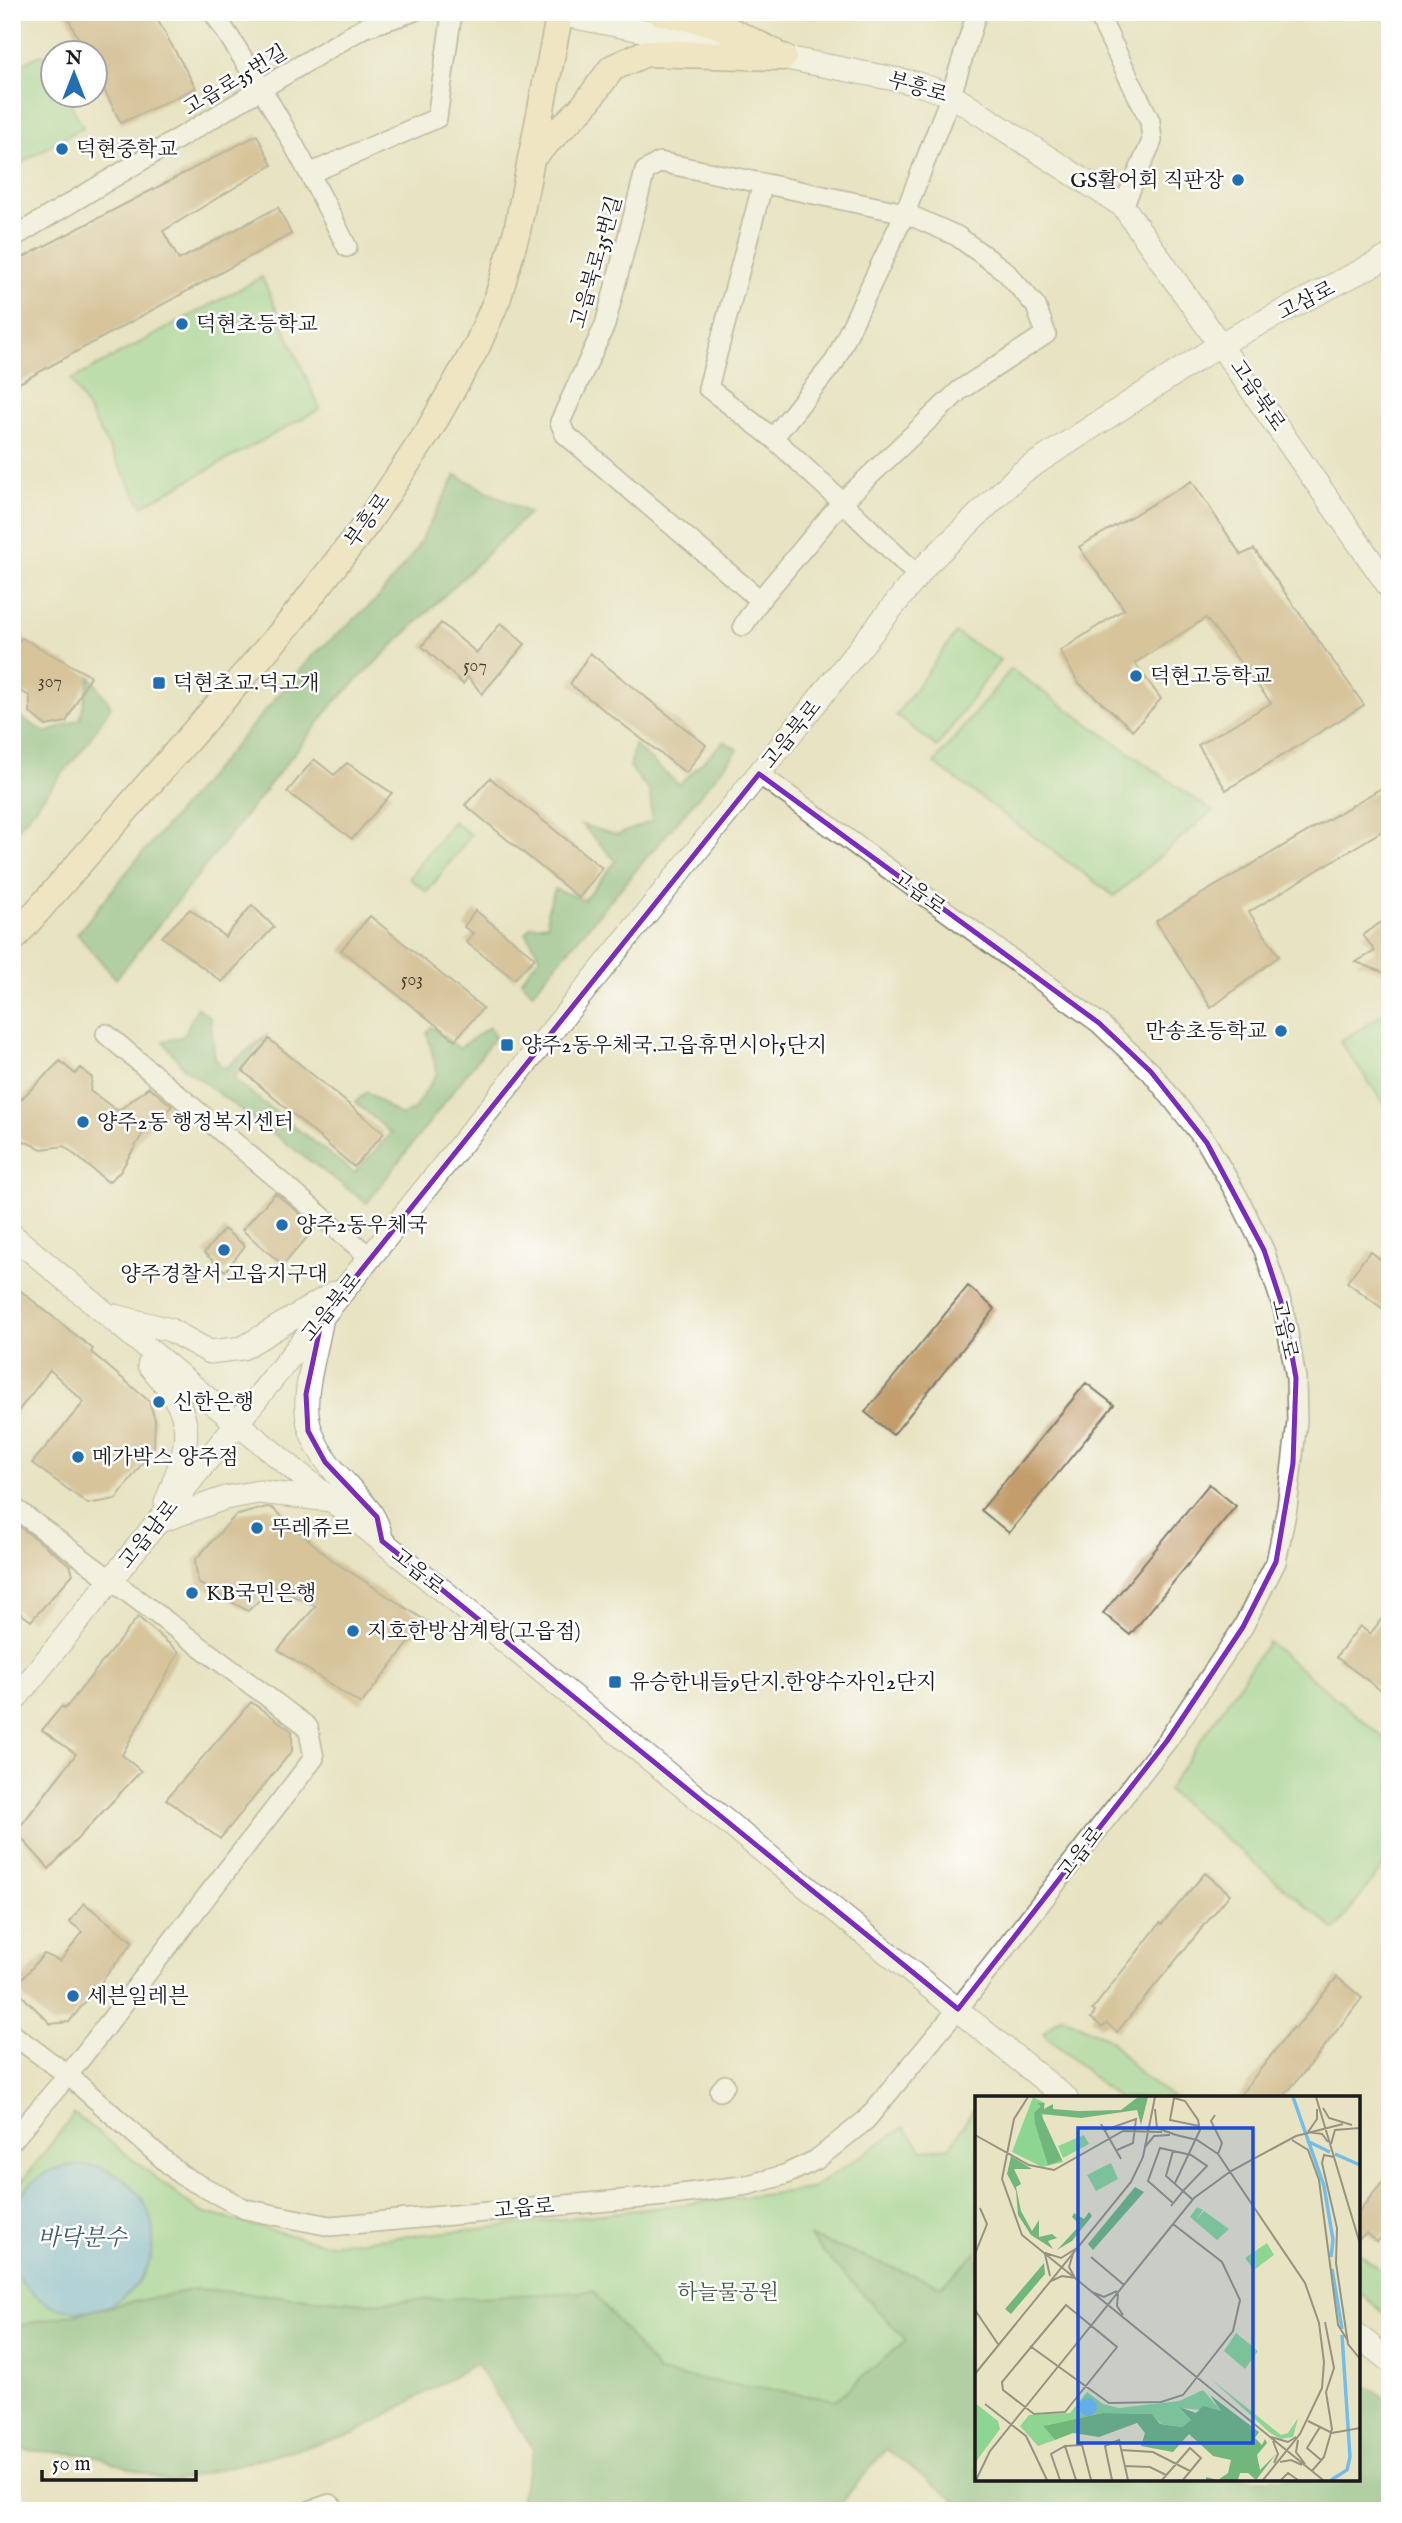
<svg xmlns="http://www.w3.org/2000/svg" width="1402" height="2523" viewBox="0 0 1402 2523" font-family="'IM FELL English','Noto Serif KR',serif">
<rect width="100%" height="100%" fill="#fff"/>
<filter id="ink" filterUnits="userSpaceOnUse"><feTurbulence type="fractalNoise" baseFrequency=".0143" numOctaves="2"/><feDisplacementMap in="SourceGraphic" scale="14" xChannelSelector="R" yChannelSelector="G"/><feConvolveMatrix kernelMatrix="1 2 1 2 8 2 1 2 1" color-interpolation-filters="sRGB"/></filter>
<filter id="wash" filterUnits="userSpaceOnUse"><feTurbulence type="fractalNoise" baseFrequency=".00686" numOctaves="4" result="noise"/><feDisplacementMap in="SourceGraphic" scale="28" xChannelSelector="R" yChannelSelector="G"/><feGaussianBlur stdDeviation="1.57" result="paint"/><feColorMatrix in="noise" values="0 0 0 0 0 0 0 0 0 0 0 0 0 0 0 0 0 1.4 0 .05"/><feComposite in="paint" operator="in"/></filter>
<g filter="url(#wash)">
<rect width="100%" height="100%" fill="#e8e3c2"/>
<path fill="#8cd692" stroke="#547957" stroke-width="2" d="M43,54L52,71V94L66,95L83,127L12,168V68Z
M262,277L320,409L142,506L71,380Z
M956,633L1000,660L937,747L896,715Z
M1011,669L1212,811L1114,896L934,763Z
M453,821L471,835L427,892L409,878Z
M1390,1009V1112L1340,1042Z
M1268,1642L1390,1743V1857L1335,1930L1167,1790Z
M1062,2016L1110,2040L1141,2075L1173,2098H1117L1043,2033Z
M973,2110H977V2252L942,2286L810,2237L906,2340L836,2400L665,2378L365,2303L196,2289L12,2327V2194L74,2114L199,2211L324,2244L488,2228L811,2189L904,2127L922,2150L950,2147Z
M1358,2252L1390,2278V2318L1358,2291Z"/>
<path fill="#71b77c" stroke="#466a4c" stroke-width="2" d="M456,475L529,513L335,702L116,979L77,934L134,863L311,657L378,598L415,551Z
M90,676L111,706L86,745L12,836V780L17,776L12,772V712L46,733L80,719Z
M724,741L738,750L532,993L521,980L540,957L526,932L531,926L548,924L547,911L555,889L584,900L616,861L582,825L617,835L652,821L650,792L630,768L634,745L679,785Z
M197,1007L210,1017L215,1058L224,1069L268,1034L233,1079L354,1173L391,1133L355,1102L367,1092L401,1116L415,1108L437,1073L427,1032L431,1027L459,1048L489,1027L495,1037L367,1203L183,1067L163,1041L184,1036Z
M808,2236L942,2286L977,2252V2479H1358V2381L1390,2402V2511H970L886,2449L834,2511H517L534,2449L475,2364L354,2434L170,2482L92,2455L12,2449V2327L196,2289L365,2303L593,2291L659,2373L836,2400L906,2340Z"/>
<path fill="#73bdec" stroke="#486c84" stroke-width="2" d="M7 2238a73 73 0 1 1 146 0a73 73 0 1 1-146 0Z"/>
<g id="blocks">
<path fill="#c39e6c" d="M65,12H153L196,88L121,123L94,70V52H85Z
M257,135L272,165L163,231L179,260L278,207L291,234L12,387V263Z
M1192,481L1241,555L1254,549L1364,705L1226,790L1198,745L1271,703L1206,618L1135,663L1161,699L1133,730L1078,682L1060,651L1124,609L1079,547Z
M441,623L477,653L501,623L525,644L482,694L468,677L463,684L422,646Z
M22,638L90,676L66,722L46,726L30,713V696L12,687V647Z
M590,653L706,745L686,773L570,684Z
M314,759L334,775L347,763L392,793L352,839L287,792Z
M490,778L602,868L579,898L465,805Z
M1390,783V826L1249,912L1279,956L1211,1008L1156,921Z
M252,905L274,927L222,982L162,937L190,909L225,937Z
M475,910L535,958L514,979L466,942L473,933L464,927Z
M370,916L483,1008L455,1040L341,950Z
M1390,916V975L1356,962L1375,951L1363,935Z
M269,1039L384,1133L354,1167L243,1071Z
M60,1061L75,1074L81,1068L92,1078L90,1091L118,1111L149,1087L172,1106L143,1133L120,1172L108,1182L64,1146L42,1149L12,1136V1108Z
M275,1193L316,1227L283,1265L242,1230Z
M224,1229L245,1246L225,1271L204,1253Z
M1390,1247V1314L1347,1282L1370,1251L1380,1259Z
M12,1284L93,1349L91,1352L149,1401L155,1420L154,1447L116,1499L88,1504L32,1463L84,1402L50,1370L12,1419Z
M968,1286L995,1309L893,1435L865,1412Z
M1086,1383L1114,1405L1009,1533L981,1510Z
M1209,1484L1236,1506L1130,1635L1103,1613Z
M267,1507L272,1508L332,1560L426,1621L361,1704L278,1650L316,1606L273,1587L248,1611L198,1583L195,1560L235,1516Z
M12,1521L70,1565L73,1574L31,1621L12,1607Z
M1390,1608V1697L1336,1657L1360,1626L1370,1634Z
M138,1617L179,1652L122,1755L141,1771L49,1869L16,1832L76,1754L42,1730L62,1706L65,1709Z
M251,1702L292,1731V1751L220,1839L166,1799Z
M1205,1873L1230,1894L1117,2032L1107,2023L1102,2027L1091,2018L1095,2012L1092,2010L1160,1923L1162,1924Z
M84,1903L133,1942L69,2022L51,2024L14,1988L44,1954L60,1961L83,1932L70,1922Z
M1337,1977L1362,1998L1311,2064L1282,2098H1238L1293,2027L1295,2029Z
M1390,2173V2227L1377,2242L1367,2233L1358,2239V2212Z"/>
</g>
</g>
<g filter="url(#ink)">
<use href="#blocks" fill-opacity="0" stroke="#82806f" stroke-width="2"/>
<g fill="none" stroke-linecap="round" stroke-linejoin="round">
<g stroke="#82806f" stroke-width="22">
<path id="minor" d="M213,12C264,88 307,166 347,247
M1097,12L1150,121L1152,141L1123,206
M311,173L437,118L452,12
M12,238L363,28L412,12
M773,438L835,361L905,213L951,95L977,12
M760,600L565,434L560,422L605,325L645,171L660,162L905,213L957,236L1005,271L1036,306L1046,334L960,390L842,502L918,576
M743,626L760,600L842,502L773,438L708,388L763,183
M106,1034L371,1258
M12,1506L308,1727L314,1758L68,2075L12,2141
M12,2034L68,2075L181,2175L245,2209L330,2226L666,2196L748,2185L784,2175L816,2160L866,2120L958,2009L1167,1741L1243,1627L1276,1562L1287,1508L1297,1421L1296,1378L1284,1311L1264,1250L1238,1197L1207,1143L1151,1072L1099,1023L759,774
M720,2091L725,2085
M309,2511L330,2504L337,2511"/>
</g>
<g stroke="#82806f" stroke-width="25">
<path id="tertiary" d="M559,14L915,83L951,95L1123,206L1390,588
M12,1235L238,1424L1066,2098
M115,1316L170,1330L210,1352L243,1348L334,1293
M321,1323C307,1395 289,1424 345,1483C364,1504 376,1513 382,1541
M149,1365C199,1420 191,1437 166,1503
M158,1522L225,1498L259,1492L331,1500
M12,1703L928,563L1021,473L1222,343L1390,256
M1358,2336L1390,2361"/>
</g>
<g stroke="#82806f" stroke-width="29">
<path id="secondary" d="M660,12L716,24L772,51
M531,158L584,106L612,68L646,53L783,57
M12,940L288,625L368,522L428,432L477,346L498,297L517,231L560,12"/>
</g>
<use href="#minor" stroke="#fff" stroke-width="19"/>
<use href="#tertiary" stroke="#fff" stroke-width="23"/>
<use href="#secondary" stroke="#f9e7c3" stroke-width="26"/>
</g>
</g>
<path d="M0 0H1402V2523H0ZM759,774L1099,1023L1151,1072L1207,1143L1264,1250L1284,1311L1296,1378L1293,1463L1276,1562L1243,1627L1167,1741L958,2009L382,1541L377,1517L325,1462L308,1431L306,1394L322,1319Z" fill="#e8e3c2" fill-opacity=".55" fill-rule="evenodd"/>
<path fill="none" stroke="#7b2cbf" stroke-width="5" stroke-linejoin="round" d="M759,774L1099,1023L1151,1072L1207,1143L1264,1250L1284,1311L1296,1378L1293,1463L1276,1562L1243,1627L1167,1741L958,2009L382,1541L377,1517L325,1462L308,1431L306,1394L322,1319Z"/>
<g fill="#1f6fb2" stroke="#fff" stroke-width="2.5">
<circle cx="62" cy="149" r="7"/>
<circle cx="1238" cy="180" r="7"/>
<circle cx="182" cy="324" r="7"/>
<circle cx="1136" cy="676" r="7"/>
<rect x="152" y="676" width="14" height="14" rx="3.5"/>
<circle cx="1281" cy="1031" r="7"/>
<rect x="500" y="1038" width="14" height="14" rx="3.5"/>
<circle cx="83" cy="1122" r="7"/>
<circle cx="282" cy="1225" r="7"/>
<circle cx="224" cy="1250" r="7"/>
<circle cx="159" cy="1402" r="7"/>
<circle cx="78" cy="1457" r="7"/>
<circle cx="257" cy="1528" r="7"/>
<circle cx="192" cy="1593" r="7"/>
<circle cx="353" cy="1631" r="7"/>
<rect x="608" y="1675" width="14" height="14" rx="3.5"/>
<circle cx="73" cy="1996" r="7"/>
</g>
<g text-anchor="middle" stroke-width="5" stroke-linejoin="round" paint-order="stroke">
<g font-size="18" fill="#463c30">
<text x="475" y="671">507</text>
<text x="50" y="687">307</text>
<text x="412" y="985">503</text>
</g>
<g font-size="21" fill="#1c1c1c" stroke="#fff">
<text transform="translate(235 80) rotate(-31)" y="7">고읍로35번길</text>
<text transform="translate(918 87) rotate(16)" y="7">부흥로</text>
<text transform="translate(596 262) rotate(-74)" y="7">고읍북로35번길</text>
<text transform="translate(1306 300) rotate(-27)" y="7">고삼로</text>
<text transform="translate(1258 395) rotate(56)" y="7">고읍북로</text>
<text transform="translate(367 520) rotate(-54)" y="7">부흥로</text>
<text transform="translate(791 734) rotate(-51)" y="7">고읍북로</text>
<text transform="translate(919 892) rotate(36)" y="7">고읍로</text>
<text transform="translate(331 1307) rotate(-51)" y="7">고읍북로</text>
<text transform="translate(1285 1329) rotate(78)" y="7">고읍로</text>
<text transform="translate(148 1534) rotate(-51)" y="7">고읍남로</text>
<text transform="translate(418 1571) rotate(39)" y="7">고읍로</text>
<text transform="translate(1080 1853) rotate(-52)" y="7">고읍로</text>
<text transform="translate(524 2208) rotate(-5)" y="7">고읍로</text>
</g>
<g font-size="21" fill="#1c1c1c" stroke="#fff" text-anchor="start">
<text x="76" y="156">덕현중학교</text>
<text x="1224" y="187" text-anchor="end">GS활어회 직판장</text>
<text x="196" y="331">덕현초등학교</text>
<text x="1150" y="683">덕현고등학교</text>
<text x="173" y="690">덕현초교.덕고개</text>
<text x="1267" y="1038" text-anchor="end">만송초등학교</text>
<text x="521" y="1052">양주2동우체국.고읍휴먼시아5단지</text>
<text x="97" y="1129">양주2동 행정복지센터</text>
<text x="296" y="1232">양주2동우체국</text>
<text x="224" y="1281" text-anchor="middle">양주경찰서 고읍지구대</text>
<text x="173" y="1409">신한은행</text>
<text x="92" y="1464">메가박스 양주점</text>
<text x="271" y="1535">뚜레쥬르</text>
<text x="206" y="1600">KB국민은행</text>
<text x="367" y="1638">지호한방삼계탕(고읍점)</text>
<text x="629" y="1689">유승한내들9단지.한양수자인2단지</text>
<text x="87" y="2003">세븐일레븐</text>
</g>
<g font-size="21" fill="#435d45" stroke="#fff">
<text x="728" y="2299">하늘물공원</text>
</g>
<g font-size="23" font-style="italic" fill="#3f5c6f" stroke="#fff">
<text x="82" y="2245">바닥분수</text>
</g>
</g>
<g transform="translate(975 2096)">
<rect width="385" height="385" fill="#e8e3c2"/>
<path d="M58,1L70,7L67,24L88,66L67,71L37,56ZM109,39L114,48L88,62L83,50ZM136,67L143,83L121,95L112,79ZM222,111L228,114L221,124L229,115L254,133L242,144L215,121ZM292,147L299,159L279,174L270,162ZM261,237L283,255L270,273L249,255ZM236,283L306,339L313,337L323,322L318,341L305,343L294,336ZM228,294L247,316L205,312L216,324L207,331L186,328L177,318L128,317L68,330L80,344L63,350L45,330L54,319L95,317L112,296L128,308L144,312L204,305ZM0,307L23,325L25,333L0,367Z" fill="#8cd692"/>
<path d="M163,1H173L166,29L162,14L106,22L66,18L87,64L73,69L60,28L59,17L66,10L62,7H69V13L78,8V13L104,15L146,14ZM36,60L57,73H39L46,88L41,91L46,115L57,135L64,124V141L77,138L82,142L73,145L78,153L56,139L43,119L41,95L32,78ZM160,91L169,96L118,154L113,148ZM114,116L117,120L97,145L82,154L105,129L97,121L99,117L109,123ZM69,167L70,178L36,218L30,213ZM235,299L284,336L280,342L287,349L290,343L292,347L282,359L285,374L301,358L281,384L273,377H265L263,384H231V381L243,384L253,377L256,364L238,360L214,338L198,356L166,350L170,337L162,327L124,341L98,337L80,344L68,330L128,317L177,318L185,328L207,331L216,324L204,311L221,317L228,310L246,315Z" fill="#71b77c"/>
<path d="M104 311a9 9 0 1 1 18 0a9 9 0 1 1-18 0Z" fill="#73bdec"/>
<path fill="none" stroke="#73bdec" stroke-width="3.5" d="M318,1L349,90L358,144L356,161M332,45L355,56M360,58L385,69M357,173L367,233M356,384L372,374L375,361L367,239"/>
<path fill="none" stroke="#969380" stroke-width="2" d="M53,1L39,23L27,83L47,139L348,384M341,1L385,148M348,12L354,22L377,29M180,13L182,32L201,39M240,19L236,25L247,47L243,58M126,28L146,63M130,34L161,23L158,47L142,54M333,36L342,23V13M333,36L347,38L353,46M0,39L54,69L79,74L148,35L187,36M201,39L222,44L243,58L330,187L344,227L349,266L347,292L325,338L288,384M317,44L333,54L344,84L363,229L373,245M356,48L360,34L385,32M170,51L179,40L195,39M359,61L349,59L347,67L362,132L361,167L373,248L385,263M200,87L225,34L223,24L210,5L199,2L195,24L224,30M198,107L173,85L185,52L216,59L232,70L208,95L218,104M196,110L208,95L191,80L198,55M70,157L86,162L102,152M0,158L12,128L5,112M70,158L75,180M98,158L94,171L100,182M116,161L149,189M76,185L87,180L100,182M117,196L129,201L142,195M143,198L142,210L148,219M91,209L142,251L90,316L59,318L28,294L27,286ZM0,214L23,248M55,250L134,307L186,306L208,299L258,235L265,204L247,166L198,128M0,278L156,86L168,61L180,1M10,308L51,340L72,384M333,325L357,337L385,332M345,331L332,352L346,364M296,341L313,346L321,341M323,344L321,356L330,368M298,345L303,358L299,367M90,350L107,349L116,384M147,354L178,356L215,375M305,366L316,364L327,369M150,370L175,371L191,379M337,375L349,361L357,333L351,296L359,272L350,226M1,384L15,355L219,102L256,75L321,40L368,28M85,384L76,358L90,350L101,384M137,384L130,350L144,344L153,384M187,384L215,352L226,362L208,384M306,384L313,377L323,384"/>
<path fill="#1d4ed8" fill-opacity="0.15" stroke="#1d4ed8" stroke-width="3.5" d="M103,32H278V347H103Z"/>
<rect width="385" height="385" fill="none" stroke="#1c1c1c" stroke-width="3.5"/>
</g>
<rect width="1402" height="2523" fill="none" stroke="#fff" stroke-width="42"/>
<g transform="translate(74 74)"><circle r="33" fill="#ffffff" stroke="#a4a4a4" stroke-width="2"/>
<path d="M0-5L12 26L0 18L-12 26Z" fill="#1f6fb2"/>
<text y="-10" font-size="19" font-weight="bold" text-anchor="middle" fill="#1c1c1c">N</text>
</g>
<path d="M42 2470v10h154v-10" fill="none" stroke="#1c1c1c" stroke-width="3.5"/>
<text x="52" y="2470" font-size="21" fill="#1c1c1c" stroke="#ffffff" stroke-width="5" paint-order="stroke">50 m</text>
</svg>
